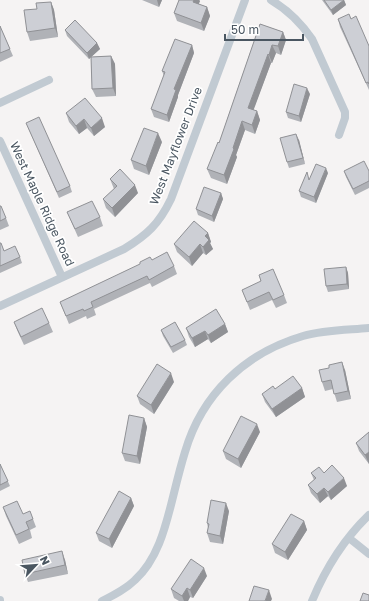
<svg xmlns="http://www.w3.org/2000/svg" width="369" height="601" viewBox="0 0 369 601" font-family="'Golos Text',sans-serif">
<rect width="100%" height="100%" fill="#f5f3f3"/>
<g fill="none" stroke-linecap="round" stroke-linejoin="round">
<path stroke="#c1cad2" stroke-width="8" d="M271,0C288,10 301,23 312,39L345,112V118L339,135
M0,103L49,80
M0,141L62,277
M0,306L124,249C147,235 159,224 171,199L245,0
M349,538L369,554
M0,600V601
M102,601C114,595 126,589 135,580C157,560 165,529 172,501C176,485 180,468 185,452C202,394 245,353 303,336C324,330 347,330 369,328
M312,601C325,570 344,539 369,515"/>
</g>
<path fill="#b0b2b7" d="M142,0H162L159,7Z
M179,0H199L200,1L198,4L207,7L210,16L204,31L177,21L174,13Z
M322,0H344L346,5L333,15Z
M51,2L54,10L58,37L30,41L27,32L37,9Z
M338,19H351L369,46V90L340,27Z
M260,24L283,32L286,40L281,55L276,53L272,63H271L253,110L257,111L260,120L255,134L245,130L236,155L237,157L227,184L211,178L207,169L219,143Z
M0,26L13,56L0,62Z
M65,30L97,43L100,49L91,57L111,56L115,64L116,96L96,97L92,89L91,57L89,59L67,36Z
M192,45L194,53L178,95V97L169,122L154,117L151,109L164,76L162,71Z
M310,94L301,122L288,118L286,112Z
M66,113L105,127L94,136L87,128L79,134L69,122Z
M26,123L70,186L72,192L59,198Z
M299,140L305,164L289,168L287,162Z
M162,142L149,175L134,169L131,160Z
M344,171H369V188L355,195L346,177Z
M328,173L316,203L301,197L299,191L310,179Z
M110,179L138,193L115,217L106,208L103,199L114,189Z
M221,193L223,199L214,222L198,215L196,209Z
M0,206L6,218L9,226L0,230Z
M67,212L100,217L103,226L78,237Z
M208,233L211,242L210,243L213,249L206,255L203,253L192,266L177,252L174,244Z
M0,243L4,251L20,257L22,263L0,273Z
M152,260L174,266L177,274L152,287L150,283L94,309L96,315L87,319L86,316L69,324L60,302Z
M346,267L348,273L349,289L328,292L326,286Z
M259,275L284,295L287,303L276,308L272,300L250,310L242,290L261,282Z
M14,322L49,323L53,332L24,345L17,330Z
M225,324L228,332L211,343L208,339L195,347L189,337L186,328Z
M161,330L185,340L187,345L173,353L163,336Z
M345,370L351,399L337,402L333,389L325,391L322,382Z
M174,382L154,414L140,404L137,396Z
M302,388L305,397L276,417L265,402L262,394L275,389Z
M144,418L147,427L140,464L125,461L122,453Z
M260,432L241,468L226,459L223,451Z
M369,432V464L359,451L356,443Z
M0,464L10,486L0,491Z
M311,473H324L347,486L331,500L328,496L320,503L311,493L308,485L314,480Z
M131,498L134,506L112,548L99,541L96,533Z
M3,507L23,514L33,519L36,527L30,530L32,538L19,544L6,516Z
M229,511L223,544L210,542L207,533L208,528L207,523Z
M304,521L307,530L288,560L275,553L272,544Z
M65,560L68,574L28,582L25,574Z
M207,576L193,598L190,597L188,601H179L174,598L171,589Z"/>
<path fill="#909195" d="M157,0H162L159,7Z
M194,0H199L200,1L196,11L193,2Z
M344,0L346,5L333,15L331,10Z
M51,2L54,10L58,37L55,28Z
M207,7L210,16L204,31L201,23Z
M283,32L286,40L281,55L278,46Z
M97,43L100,49L89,59L87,53Z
M192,45L194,53L178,95V97L169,122L167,115L174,89Z
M272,45L276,53L272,63L269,55Z
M268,54L271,63L251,117L248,108Z
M111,56L115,64L116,96L113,88Z
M307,88L310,94L301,122L299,116Z
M257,111L260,120L255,134L252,125Z
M102,118L105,127L94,136L91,128Z
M84,119L87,128L79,134L76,126Z
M242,121L245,130L236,155L237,157L227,184L224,175Z
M158,133L162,142L149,175L146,166Z
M296,134L299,140L305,164L303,158Z
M326,168L328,173L316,203L314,197Z
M135,185L138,193L115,217L112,208Z
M221,193L223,199L214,222L212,216Z
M208,233L211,242L210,243L213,249L206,255L203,247L205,236Z
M200,244L203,253L192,266L189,257Z
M346,267L348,273L349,289L347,284Z
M225,324L228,332L211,343L208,335Z
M205,331L208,339L195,347L192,338Z
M342,362L345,370L351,399L348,391Z
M171,373L174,382L154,414L151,405Z
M302,388L305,397L276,417L272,409Z
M144,418L147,427L140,464L137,456Z
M257,424L260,432L241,468L238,459Z
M369,452V464L365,455Z
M344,478L347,486L331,500L328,492Z
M324,488L328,496L320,503L317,494Z
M131,498L134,506L112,548L109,539Z
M226,503L229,511L223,544L220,536Z
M304,521L307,530L288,560L285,552Z
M62,551L65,560L68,574L65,565Z
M204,568L207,576L193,598L190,590Z
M187,588L190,597L188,601H184L182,596Z
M269,590L272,599L271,601H265Z"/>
<path fill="#cdcfd5" stroke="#909195" d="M179,0H194L193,2L207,7L201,23L174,13Z
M324,0H344L331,10Z
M51,2L55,28L27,32L24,10L37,9L36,3Z
M349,14L351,19L356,16L369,46V84L368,82L366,83L338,19Z
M75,20L97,43L87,53L65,30Z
M260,24L283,32L278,46L272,45L269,55L268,54L248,108L257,111L252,125L242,121L233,148L234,149L224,175L207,169L218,142L219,143Z
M0,26L10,49L0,53Z
M175,39L192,45L174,89L176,90L167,115L151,109L165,72L162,71Z
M111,56L113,88L92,89L91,57Z
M294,84L307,88L299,116L286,112Z
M85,98L102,118L91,128L84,119L76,126L66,113Z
M39,117L70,186L57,192L26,123Z
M144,128L158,133L146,166L131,160Z
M296,134L303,158L287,162L280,138Z
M364,161L369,171V181L353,189L344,171Z
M316,164L326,168L314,197L299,191L307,172L309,180Z
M120,169L135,185L112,208L103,199L117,186L110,179Z
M204,187L221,193L212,216L196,209Z
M92,201L100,217L75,229L67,212Z
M0,206H1L6,218L0,221Z
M194,221L208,233L205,236L209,240L203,247L200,244L189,257L174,244Z
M0,243H1L4,251L15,246L20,257L0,266Z
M167,252L174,266L149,280L147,276L91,302L93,307L84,311L83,309L66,316L60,302L140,264V262L150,257L152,260Z
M346,267L347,284L326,286L324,269Z
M273,269L284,295L273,300L269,292L247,302L242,290L261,281L259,275Z
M42,308L49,323L21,337L14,322Z
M216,309L225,324L208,335L205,331L192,338L186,328Z
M175,322L185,340L171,347L161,330Z
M342,362L348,391L334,394L331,380L322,382L319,370L329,368V365Z
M157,364L171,373L151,405L137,396Z
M293,376L302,388L272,409L262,394L273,386L275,389Z
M129,415L144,418L137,456L122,453Z
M241,416L257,424L238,459L223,451Z
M369,432V452L365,455L356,443Z
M0,464L8,481L0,485Z
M332,465L344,478L328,492L324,488L317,494L308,485L316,478L311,473L319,467L324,473Z
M119,491L131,498L109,539L96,533Z
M211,500L226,503L220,536L207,533L209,524L207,523Z
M17,501L23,514L30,511L33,519L26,522L29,529L16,535L3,507Z
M291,514L304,521L285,552L272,544Z
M62,551L65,565L25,574L22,560Z
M191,559L204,568L190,590L187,588L182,596L171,589Z
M254,586L269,590L265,601H249Z
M363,593L369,595V601H360Z"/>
<g text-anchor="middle" stroke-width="3.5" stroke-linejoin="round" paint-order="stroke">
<g font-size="12" fill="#4a5661" stroke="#fff">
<text transform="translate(176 146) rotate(-69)" y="4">West Mayflower Drive</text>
<text transform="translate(42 204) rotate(65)" y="4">West Maple Ridge Road</text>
</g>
</g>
<g transform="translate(36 565) rotate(64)" stroke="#ffffff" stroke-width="3" paint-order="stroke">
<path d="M0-3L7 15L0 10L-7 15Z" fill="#4a5661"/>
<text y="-6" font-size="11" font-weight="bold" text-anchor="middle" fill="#4a5661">N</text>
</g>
<path d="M225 34v6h78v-6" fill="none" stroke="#4a5661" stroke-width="2"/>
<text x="231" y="34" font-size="12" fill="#4a5661" stroke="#ffffff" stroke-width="3" paint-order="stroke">50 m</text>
</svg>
